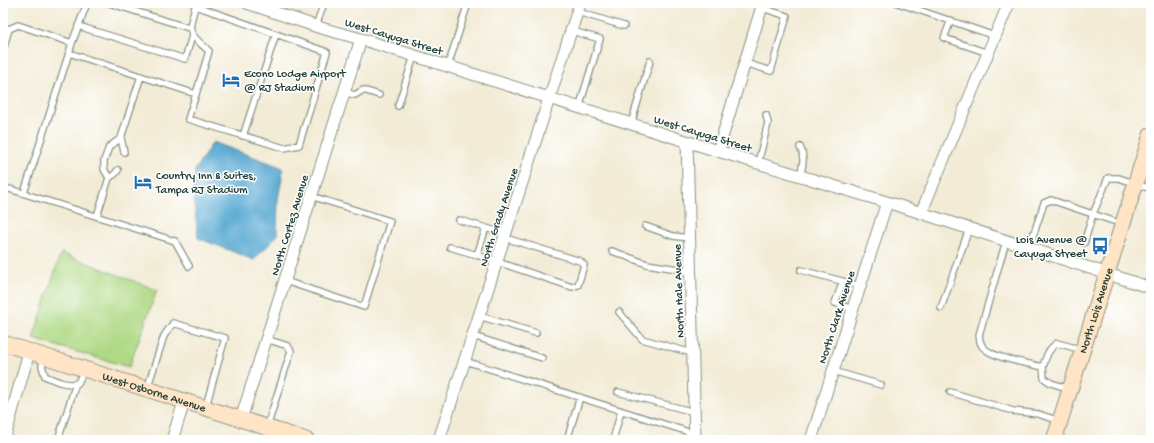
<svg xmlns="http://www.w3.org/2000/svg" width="1154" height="443" viewBox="0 0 1154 443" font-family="'Gochi Hand',sans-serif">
<rect width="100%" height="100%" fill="#fff"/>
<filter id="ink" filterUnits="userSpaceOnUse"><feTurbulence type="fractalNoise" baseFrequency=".025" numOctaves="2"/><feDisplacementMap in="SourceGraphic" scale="8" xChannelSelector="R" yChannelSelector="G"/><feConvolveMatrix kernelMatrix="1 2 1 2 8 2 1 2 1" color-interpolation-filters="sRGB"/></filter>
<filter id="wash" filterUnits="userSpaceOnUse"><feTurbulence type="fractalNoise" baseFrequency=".012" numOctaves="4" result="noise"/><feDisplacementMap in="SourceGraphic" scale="16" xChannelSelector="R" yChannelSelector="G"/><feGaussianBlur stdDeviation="0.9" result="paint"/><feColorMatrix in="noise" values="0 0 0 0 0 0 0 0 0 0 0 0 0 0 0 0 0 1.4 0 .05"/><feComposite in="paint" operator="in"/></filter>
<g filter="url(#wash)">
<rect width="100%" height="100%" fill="#f2ebd5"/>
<path fill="#afd984" stroke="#678b5c" d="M61,253L157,290L129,367L33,339Z"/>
<path fill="#55a7d0" stroke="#3a7282" d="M213,142L281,167L283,171L278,200L277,236L254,260L198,238L193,190L195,170Z"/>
</g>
<g filter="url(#ink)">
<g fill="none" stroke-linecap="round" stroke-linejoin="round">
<g stroke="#889484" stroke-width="8">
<path id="lane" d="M109,3L189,28
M898,3L995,36
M196,6L327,52L299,145L284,148L188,119L196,94
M578,12L624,26
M951,20L944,38L988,53
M78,26L185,59L192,36
M316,26L324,3
M3,27L9,29L18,25L72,43L69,53L196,94L209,51C186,31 188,33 196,3
M572,31L600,39L579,108
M72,43L87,3
M3,50L9,29
M745,63L771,71L787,16L762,8
M448,66L468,3
M344,92L355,95L363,90L379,95
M398,106L414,56
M631,124L650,61
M243,136L276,34
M121,138L124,152
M758,163L768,123L766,115
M800,176C803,165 805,157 800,147
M109,178L115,174L118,170
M3,187L175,241L189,266
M24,193L69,53
M97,216L109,178L104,169V161L109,147L121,138L141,76
M459,220L486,228
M645,226L673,236L689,238
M505,238L580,261L584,265L578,285L572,287L477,255L486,228L506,234
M1006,241L979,335C980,341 980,346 985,349C997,359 1027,363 1043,367L1044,378L1051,383L1070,389
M1084,243L1093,214L1108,178H1119L1151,189
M450,247L477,255
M1029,248L1044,203L1051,200L1122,224
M612,251L647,264L690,271
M801,270L860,286
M285,281L364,307L390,221L311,196
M843,281L835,303L853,309
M941,308L969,229
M619,312L642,339L692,353
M479,316L536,333
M473,336L542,358
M266,339L288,346L291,351L267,427
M44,357L42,366L45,376C56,381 67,386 78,383L84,370
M465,361L695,434
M1043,367C1046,357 1048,349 1057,343L1083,350
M833,371L881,385
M147,389L164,336L173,323L225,338L206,406
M618,392L694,412
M950,392L1013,411L1038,414L1060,421
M58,440L76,383
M567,440L580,397
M613,440L621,411"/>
</g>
<g stroke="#889484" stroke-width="13">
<path id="street" d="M247,3L321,28L361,39L708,148L903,207L1151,288
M687,142L695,440
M718,151L763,3
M921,213L1009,3
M241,419L361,39
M4,440L29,352
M172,440L184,402
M439,440L580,3
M811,440L887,202"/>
</g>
<g stroke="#889484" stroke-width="17">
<g id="secondary">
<path id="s1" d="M3,343L306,440"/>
<path id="s2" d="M1054,440L1151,135"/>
</g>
</g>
<use href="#lane" stroke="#fff" stroke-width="5.5"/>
<use href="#street" stroke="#fff" stroke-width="11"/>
<use href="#secondary" stroke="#ffe4c6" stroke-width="15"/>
</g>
</g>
<defs>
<g id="hotel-bare" transform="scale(1.38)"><path d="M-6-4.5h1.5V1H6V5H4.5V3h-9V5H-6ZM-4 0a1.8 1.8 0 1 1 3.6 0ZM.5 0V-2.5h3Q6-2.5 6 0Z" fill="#1f6fb2" stroke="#fff" stroke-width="2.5" paint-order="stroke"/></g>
<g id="bus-bare" transform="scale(1.38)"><path d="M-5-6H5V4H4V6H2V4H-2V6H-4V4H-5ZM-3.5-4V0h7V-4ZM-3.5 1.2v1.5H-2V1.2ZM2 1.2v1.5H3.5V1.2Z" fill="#1f6fb2" stroke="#fff" stroke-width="2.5" paint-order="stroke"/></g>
</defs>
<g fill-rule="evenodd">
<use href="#hotel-bare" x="231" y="80"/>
<use href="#hotel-bare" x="143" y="182"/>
<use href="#bus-bare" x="1100" y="246"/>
</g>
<g text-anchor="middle" stroke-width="3" stroke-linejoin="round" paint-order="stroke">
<g font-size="12" fill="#1f3d34" stroke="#fff">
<text transform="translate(394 36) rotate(17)" y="4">West Cayuga Street</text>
<text transform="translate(703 133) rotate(17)" y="4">West Cayuga Street</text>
<text transform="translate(498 217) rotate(-72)" y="4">North Grady Avenue</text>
<text transform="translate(289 225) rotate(-73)" y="4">North Cortez Avenue</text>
<text transform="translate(678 291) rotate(-92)" y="4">North Hale Avenue</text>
<text dy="4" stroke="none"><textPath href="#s2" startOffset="136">North Lois Avenue</textPath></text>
<text transform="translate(836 317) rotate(-72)" y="4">North Clark Avenue</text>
<text dy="4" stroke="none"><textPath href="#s1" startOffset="159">West Osborne Avenue</textPath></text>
</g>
<g font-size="12" fill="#1f3d34" stroke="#fff" text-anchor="start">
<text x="244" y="77">Econo Lodge Airport<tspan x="244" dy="14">@ RJ Stadium</tspan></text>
<text x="156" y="179">Country Inn &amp; Suites,<tspan x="156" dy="14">Tampa RJ Stadium</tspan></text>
<text x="1087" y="243" text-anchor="end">Lois Avenue @<tspan x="1087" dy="14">Cayuga Street</tspan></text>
</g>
</g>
<rect width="1154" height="443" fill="none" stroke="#fff" stroke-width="16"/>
</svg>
